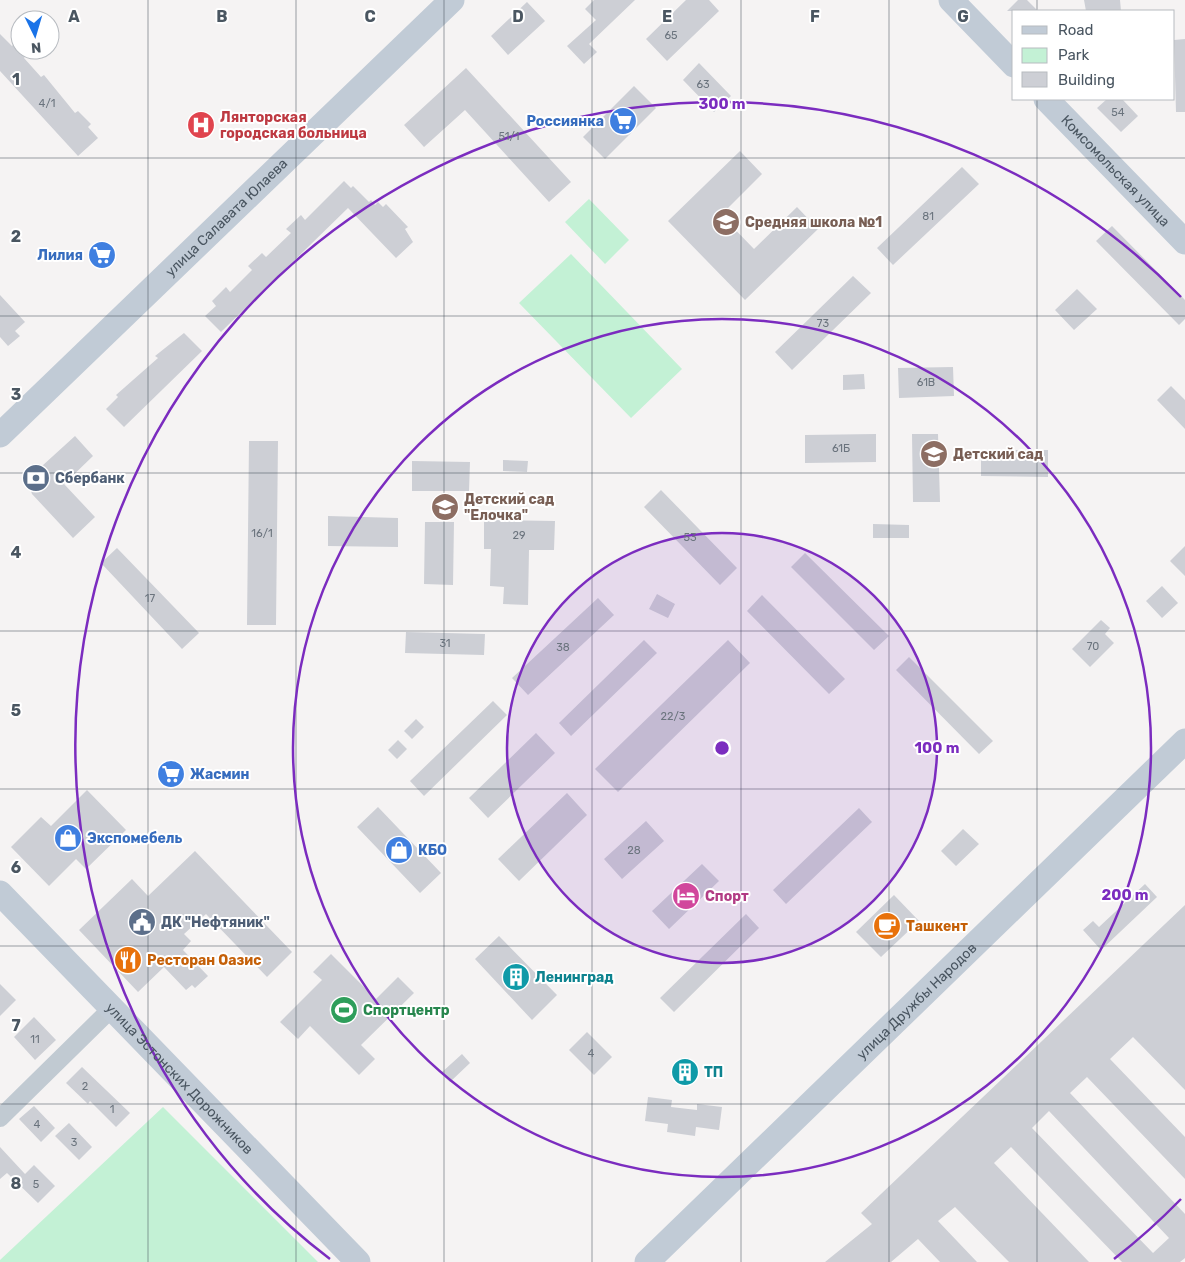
<svg xmlns="http://www.w3.org/2000/svg" width="1185" height="1262" viewBox="0 0 1185 1262" font-family="Rubik,sans-serif">
<rect width="100%" height="100%" fill="#f5f3f3"/>
<path fill="#c3f1d5" d="M589,199L629,240L605,264L565,222Z
M571,254L682,369L631,418L519,303Z
M163,1107L318,1262H0V1260Z"/>
<path fill="#cdcfd5" fill-rule="evenodd" d="M594,0H635L589,44L597,52L584,64L567,46L596,20L585,9Z
M686,0H709L719,11L667,61L646,39Z
M1018,0H1027L1038,11H1007Z
M1084,0H1120L1121,11H1086Z
M527,2L545,21L508,55L491,36Z
M0,34L12,46L15,43L26,55L24,58L41,77L44,75L75,113L78,111L91,124L88,127L98,138L78,156L0,71Z
M1185,39V112H1176L1174,40Z
M699,63L731,96L714,112L683,80Z
M466,68L571,182L549,202L465,110L424,147L404,125Z
M634,86L656,108L605,159L583,137Z
M1107,99H1122L1138,116L1121,132L1097,108Z
M740,151L762,174L721,215L754,249L797,207L818,229L745,300L668,221Z
M962,167L979,184L893,265L877,248Z
M344,181L351,188L353,186L369,202L371,200L375,205L378,202L383,207L386,204L408,227L405,229L413,242L396,258L348,208L221,332L205,316L216,306L212,301L226,287L230,292L252,270L248,266L262,253L266,257L291,233L286,229L301,215L305,220Z
M1112,226L1185,300V319L1179,325L1096,241Z
M98,242L115,259L106,267L90,251Z
M853,276L871,293L792,370L775,352Z
M1077,289L1097,309L1074,330L1055,310Z
M0,295L25,322L15,331L20,336L8,346L0,337Z
M184,333L202,351L124,427L106,409L118,397L116,395L158,358L155,356Z
M953,367L954,396L899,398L898,368Z
M864,374L865,389L843,390V375Z
M1171,386L1185,400V429L1157,400Z
M876,434V462L805,463V435Z
M912,434H938L940,502H913Z
M75,436L93,456L64,484L95,517L73,538L32,494L29,485L31,476Z
M249,441H278L276,625H247Z
M981,450H1048V477L981,476Z
M503,460L528,461L527,472L503,471Z
M412,461L470,462L469,491H412Z
M661,490L737,568L720,585L644,507Z
M328,516L398,518V547L328,546Z
M484,520L555,521L554,550H529L528,605L503,604L504,587L490,586L491,549H484Z
M425,522H454L453,585L424,584Z
M873,524L909,525V538H873Z
M1185,546V576L1170,561Z
M117,548L199,633L182,649L101,563Z
M805,553L889,636L874,650L791,567Z
M1162,586L1178,603L1162,618L1146,601Z
M657,594L675,604L668,618L649,609Z
M762,595L845,679L829,694L747,611Z
M598,598L614,615L528,695L512,678Z
M1101,620L1110,628L1105,634L1114,643L1090,667L1072,649Z
M406,632L485,634L484,655L405,653Z
M644,640L657,653L571,736L559,723Z
M728,640L750,663L618,792L595,769Z
M909,657L993,741L979,754L896,670Z
M493,701L507,715L424,796L410,781Z
M416,719L424,727L412,739L404,731Z
M536,733L555,753L488,818L469,798Z
M398,740L407,749L397,759L388,750Z
M173,760L185,773L169,788L157,775Z
M87,790L126,830L86,869L76,859L49,886L11,847L41,817L51,826Z
M567,793L587,815L519,881L498,859Z
M378,807L441,873L420,893L357,827Z
M859,808L872,822L786,904L773,890Z
M646,821L664,841L622,879L604,859Z
M963,829L979,844L956,866L941,851Z
M195,851L292,952L267,977L206,914L184,934L191,941L183,950L208,976L195,988L192,985L186,990L164,967L138,992L79,930L132,879L148,896Z
M702,864L719,881L669,929L652,911Z
M1145,884L1157,897L1101,950L1083,930L1093,921L1099,927Z
M894,895L919,921L881,957L856,932Z
M1185,905V1090L1133,1037L1110,1059L1185,1137V1179L1087,1077L1070,1093L1185,1214V1258L1180,1262H1122L1011,1147L994,1163L1089,1262H1009L955,1207L938,1221L977,1262H940L918,1239L891,1262H825L872,1224L861,1213ZM1049,1111L1169,1238L1153,1253L1032,1128Z
M746,914L759,928L674,1012L660,998Z
M499,936L557,995L532,1020L475,959Z
M331,954L376,999L398,977L414,993L361,1045L375,1059L359,1075L310,1026L298,1039L280,1022L322,980L313,972Z
M0,984L16,1000L0,1016Z
M34,1017L56,1040L35,1060L14,1037Z
M587,1032L612,1057L594,1075L569,1050Z
M462,1054L470,1063L450,1082L441,1073Z
M82,1067L130,1113L116,1127L90,1101L88,1104L66,1083Z
M648,1097L672,1100L671,1107L697,1110V1104L722,1107L719,1130L696,1127L695,1136L667,1132L668,1124L645,1121Z
M34,1106L55,1128L41,1142L19,1119Z
M69,1123L92,1147L79,1160L55,1136Z
M0,1147L25,1174L34,1165L55,1186L38,1203L7,1173L0,1179Z"/>
<g fill="none" stroke-linecap="round" stroke-linejoin="round">
<path stroke="#c1cad2" stroke-width="18" d="M0,1118L112,1008"/>
<g stroke="#c1cbd6" stroke-width="25">
<path d="M951,0L1014,65"/>
<path id="s1" d="M1046,99L1185,242"/>
<path id="s2" d="M0,435L452,0"/>
<path id="s3" d="M0,893L358,1262"/>
<path id="s4" d="M647,1262L1185,741"/>
</g>
</g>
<path fill="none" stroke="#4a5661" stroke-width="1" stroke-opacity="0.55" d="M148,0V1262M296,0V1262M444,0V1262M592,0V1262M741,0V1262M889,0V1262M1037,0V11M1037,99V1262M0,158H1185M0,316H1185M0,473H1185M0,631H1185M0,789H1185M0,946H1185M0,1104H1185"/>
<circle cx="722" cy="748" r="215" fill="#7b2cbf" fill-opacity=".12"/>
<g fill="none" stroke="#7b2cbf" stroke-width="2.5">
<circle cx="722" cy="748" r="215"/>
<circle cx="722" cy="748" r="429"/>
<path d="M1181 1199A644 644 0 0 1 1114 1259M330 1259A644 644 0 1 1 1181 297"/>
</g>
<defs>
<g id="supermarket-disc" transform="scale(1.4375)"><circle r="9.5" fill="#3f7fe0" stroke="#fff"/><path d="M-6-5.5h2.5l.6 2H6L4.5 2H-2.5L-4.4-4H-6ZM-1.5 3.2a1.3 1.3 0 1 0 .1 0ZM3 3.2a1.3 1.3 0 1 0 .1 0Z" fill="#fff"/></g>
<g id="hospital-disc" transform="scale(1.4375)"><circle r="9.5" fill="#e0444e" stroke="#fff"/><path d="M-5-5h3v3.5h4V-5h3V5h-3V1.5h-4V5h-3Z" fill="#fff"/></g>
<g id="school-disc" transform="scale(1.4375)"><circle r="9.5" fill="#8d6e63" stroke="#fff"/><path d="M0-5L7-2L0 1L-7-2ZM-4 1L0 2.5L4 1V4Q0 6-4 4Z" fill="#fff"/></g>
<g id="bank-disc" transform="scale(1.4375)"><circle r="9.5" fill="#5c6f8a" stroke="#fff"/><path d="M-6-4H6V4H-6ZM0-2.3a2.3 2.3 0 1 0 0 4.6a2.3 2.3 0 1 0 0-4.6Z" fill="#fff"/></g>
<g id="shop-disc" transform="scale(1.4375)"><circle r="9.5" fill="#3f7fe0" stroke="#fff"/><path d="M-5-2.5h2.3a2.7 3.5 0 0 1 5.4 0H5L5.5 6h-11ZM-1.5-2.5h3a1.5 2.3 0 0 0-3 0Z" fill="#fff"/></g>
<g id="hotel-disc" transform="scale(1.4375)"><circle r="9.5" fill="#d1479c" stroke="#fff"/><path d="M-6-4.5h1.5V1H6V5H4.5V3h-9V5H-6ZM-4 0a1.8 1.8 0 1 1 3.6 0ZM.5 0V-2.5h3Q6-2.5 6 0Z" fill="#fff"/></g>
<g id="civic-disc" transform="scale(1.4375)"><circle r="9.5" fill="#5c6f8a" stroke="#fff"/><path d="M-.6-6.5H3V-4.5H.6V-3L4-1V1h2V6H-6V1h2V-1L-.6-3ZM-1.2 2.5V6h2.4V2.5Z" fill="#fff"/></g>
<g id="cafe-disc" transform="scale(1.4375)"><circle r="9.5" fill="#e8710a" stroke="#fff"/><path d="M-5.5-4.5H6V0H3Q3 3.5 0 3.5H-2.5Q-5.5 3.5-5.5 0ZM3-3.2v2h1.7v-2ZM-6 4.5H4V6H-6Z" fill="#fff"/></g>
<g id="restaurant-disc" transform="scale(1.4375)"><circle r="9.5" fill="#e8710a" stroke="#fff"/><path d="M-5-6h1v4h1v-4h1v4h1v-4h1v5L-1.5 .5V6h-2V.5L-5-1ZM5-6V6H3V1.5H1.5Q1.5-4 5-6Z" fill="#fff"/></g>
<g id="building-disc" transform="scale(1.4375)"><circle r="9.5" fill="#0f9aa8" stroke="#fff"/><path d="M-4-6H4V6H1V3H-1V6H-4ZM-2.5-4.3h1.7v1.8h-1.7ZM.8-4.3h1.7v1.8H.8ZM-2.5-1h1.7V.8h-1.7ZM.8-1h1.7V.8H.8Z" fill="#fff"/></g>
<g id="stadium-disc" transform="scale(1.4375)"><circle r="9.5" fill="#2e9e5b" stroke="#fff"/><path d="M0-5a6.5 5 0 1 0 0 10a6.5 5 0 1 0 0-10ZM-3.5-1.8h7v3.6h-7Z" fill="#fff"/></g>
</defs>
<g fill-rule="evenodd">
<use href="#supermarket-disc" x="623" y="121"/>
<use href="#hospital-disc" x="201" y="125"/>
<use href="#school-disc" x="726" y="222"/>
<use href="#supermarket-disc" x="102" y="255"/>
<use href="#school-disc" x="934" y="454"/>
<use href="#bank-disc" x="36" y="478"/>
<use href="#school-disc" x="445" y="507"/>
<use href="#supermarket-disc" x="171" y="774"/>
<use href="#shop-disc" x="68" y="838"/>
<use href="#shop-disc" x="399" y="850"/>
<use href="#hotel-disc" x="686" y="896"/>
<use href="#civic-disc" x="142" y="922"/>
<use href="#cafe-disc" x="887" y="926"/>
<use href="#restaurant-disc" x="128" y="960"/>
<use href="#building-disc" x="516" y="977"/>
<use href="#stadium-disc" x="344" y="1010"/>
<use href="#building-disc" x="685" y="1072"/>
</g>
<g text-anchor="middle" stroke-width="4" stroke-linejoin="round" paint-order="stroke">
<g font-size="11" fill="#6b747e">
<text x="671" y="39">65</text>
<text x="703" y="88">63</text>
<text x="47" y="107">4/1</text>
<text x="1118" y="116">54</text>
<text x="509" y="140">51/1</text>
<text x="928" y="220">81</text>
<text x="823" y="327">73</text>
<text x="926" y="386">61В</text>
<text x="841" y="452">61Б</text>
<text x="262" y="537">16/1</text>
<text x="519" y="539">29</text>
<text x="690" y="541">53</text>
<text x="150" y="602">17</text>
<text x="445" y="647">31</text>
<text x="1093" y="650">70</text>
<text x="563" y="651">38</text>
<text x="673" y="720">22/3</text>
<text x="634" y="854">28</text>
<text x="35" y="1043">11</text>
<text x="591" y="1057">4</text>
<text x="85" y="1090">2</text>
<text x="112" y="1113">1</text>
<text x="37" y="1128">4</text>
<text x="74" y="1146">3</text>
<text x="36" y="1188">5</text>
</g>
<g font-size="14" font-weight="bold" fill="#be3a42" stroke="#fff" text-anchor="start">
<text x="220" y="122">Лянторская<tspan x="220" dy="16">городская больница</tspan></text>
</g>
<g font-size="14" font-weight="bold" fill="#366cbe" stroke="#fff" text-anchor="start">
<text x="604" y="126" text-anchor="end">Россиянка</text>
<text x="83" y="260" text-anchor="end">Лилия</text>
<text x="190" y="779">Жасмин</text>
<text x="87" y="843">Экспомебель</text>
<text x="418" y="855">КБО</text>
</g>
<g font-size="14" fill="#4a5661" stroke="#fff">
<text dy="5" stroke="none"><textPath href="#s1" startOffset="100">Комсомольская улица</textPath></text>
<text dy="5" stroke="none"><textPath href="#s2" startOffset="314">улица Салавата Юлаева</textPath></text>
<text dy="5" stroke="none"><textPath href="#s4" startOffset="375">улица Дружбы Народов</textPath></text>
<text dy="5" stroke="none"><textPath href="#s3" startOffset="258">улица Эстонских Дорожников</textPath></text>
</g>
<g font-size="14" font-weight="bold" fill="#785e54" stroke="#fff" text-anchor="start">
<text x="745" y="227">Средняя школа №1</text>
<text x="953" y="459">Детский сад</text>
<text x="464" y="504">Детский сад<tspan x="464" dy="16">"Елочка"</tspan></text>
</g>
<g font-size="14" font-weight="bold" fill="#4e5e75" stroke="#fff" text-anchor="start">
<text x="55" y="483">Сбербанк</text>
<text x="161" y="927">ДК "Нефтяник"</text>
</g>
<g font-size="14" font-weight="bold" fill="#b23c85" stroke="#fff" text-anchor="start">
<text x="705" y="901">Спорт</text>
</g>
<g font-size="14" font-weight="bold" fill="#c56008" stroke="#fff" text-anchor="start">
<text x="906" y="931">Ташкент</text>
<text x="147" y="965">Ресторан Оазис</text>
</g>
<g font-size="14" font-weight="bold" fill="#0d838f" stroke="#fff" text-anchor="start">
<text x="535" y="982">Ленинград</text>
<text x="704" y="1077">ТП</text>
</g>
<g font-size="14" font-weight="bold" fill="#27864d" stroke="#fff" text-anchor="start">
<text x="363" y="1015">Спортцентр</text>
</g>
</g>
<g font-size="16" text-anchor="middle" font-weight="bold" fill="#4a5661" stroke="#fff" stroke-width="4" stroke-linejoin="round" paint-order="stroke">
<text x="74" y="22">A</text>
<text x="222" y="22">B</text>
<text x="370" y="22">C</text>
<text x="518" y="22">D</text>
<text x="667" y="22">E</text>
<text x="815" y="22">F</text>
<text x="963" y="22">G</text>
<text x="16" y="85">1</text>
<text x="16" y="242">2</text>
<text x="16" y="400">3</text>
<text x="16" y="558">4</text>
<text x="16" y="716">5</text>
<text x="16" y="873">6</text>
<text x="16" y="1031">7</text>
<text x="16" y="1189">8</text>
</g>
<circle cx="722" cy="748" r="8" fill="#7b2cbf" stroke="#fff" stroke-width="2.5"/>
<g font-size="15" text-anchor="middle" font-weight="bold" fill="#7b2cbf" stroke="#fff" stroke-width="4" stroke-linejoin="round" paint-order="stroke">
<text x="722" y="109">300 m</text>
<text x="937" y="753">100 m</text>
<text x="1125" y="900">200 m</text>
</g>
<rect x="1012" y="10" width="162" height="90" fill="#ffffff" stroke="#b7bbc0"/>
<rect x="1022" y="26" width="25" height="8" fill="#c1cbd6" stroke="#b7bbc0"/>
<text x="1058" y="35" font-size="15" fill="#4a5661">Road</text>
<rect x="1022" y="48" width="25" height="15" fill="#c3f1d5" stroke="#b7bbc0"/>
<text x="1058" y="60" font-size="15" fill="#4a5661">Park</text>
<rect x="1022" y="72" width="25" height="15" fill="#cdcfd5" stroke="#b7bbc0"/>
<text x="1058" y="85" font-size="15" fill="#4a5661">Building</text>
<g transform="translate(35 35) rotate(175)"><circle r="24" fill="#ffffff" stroke="#b7bbc0"/>
<path d="M0-4L9 19L0 12L-9 19Z" fill="#1a73e8"/>
<text y="-8" font-size="14" font-weight="bold" text-anchor="middle" fill="#4a5661">N</text>
</g>
</svg>
